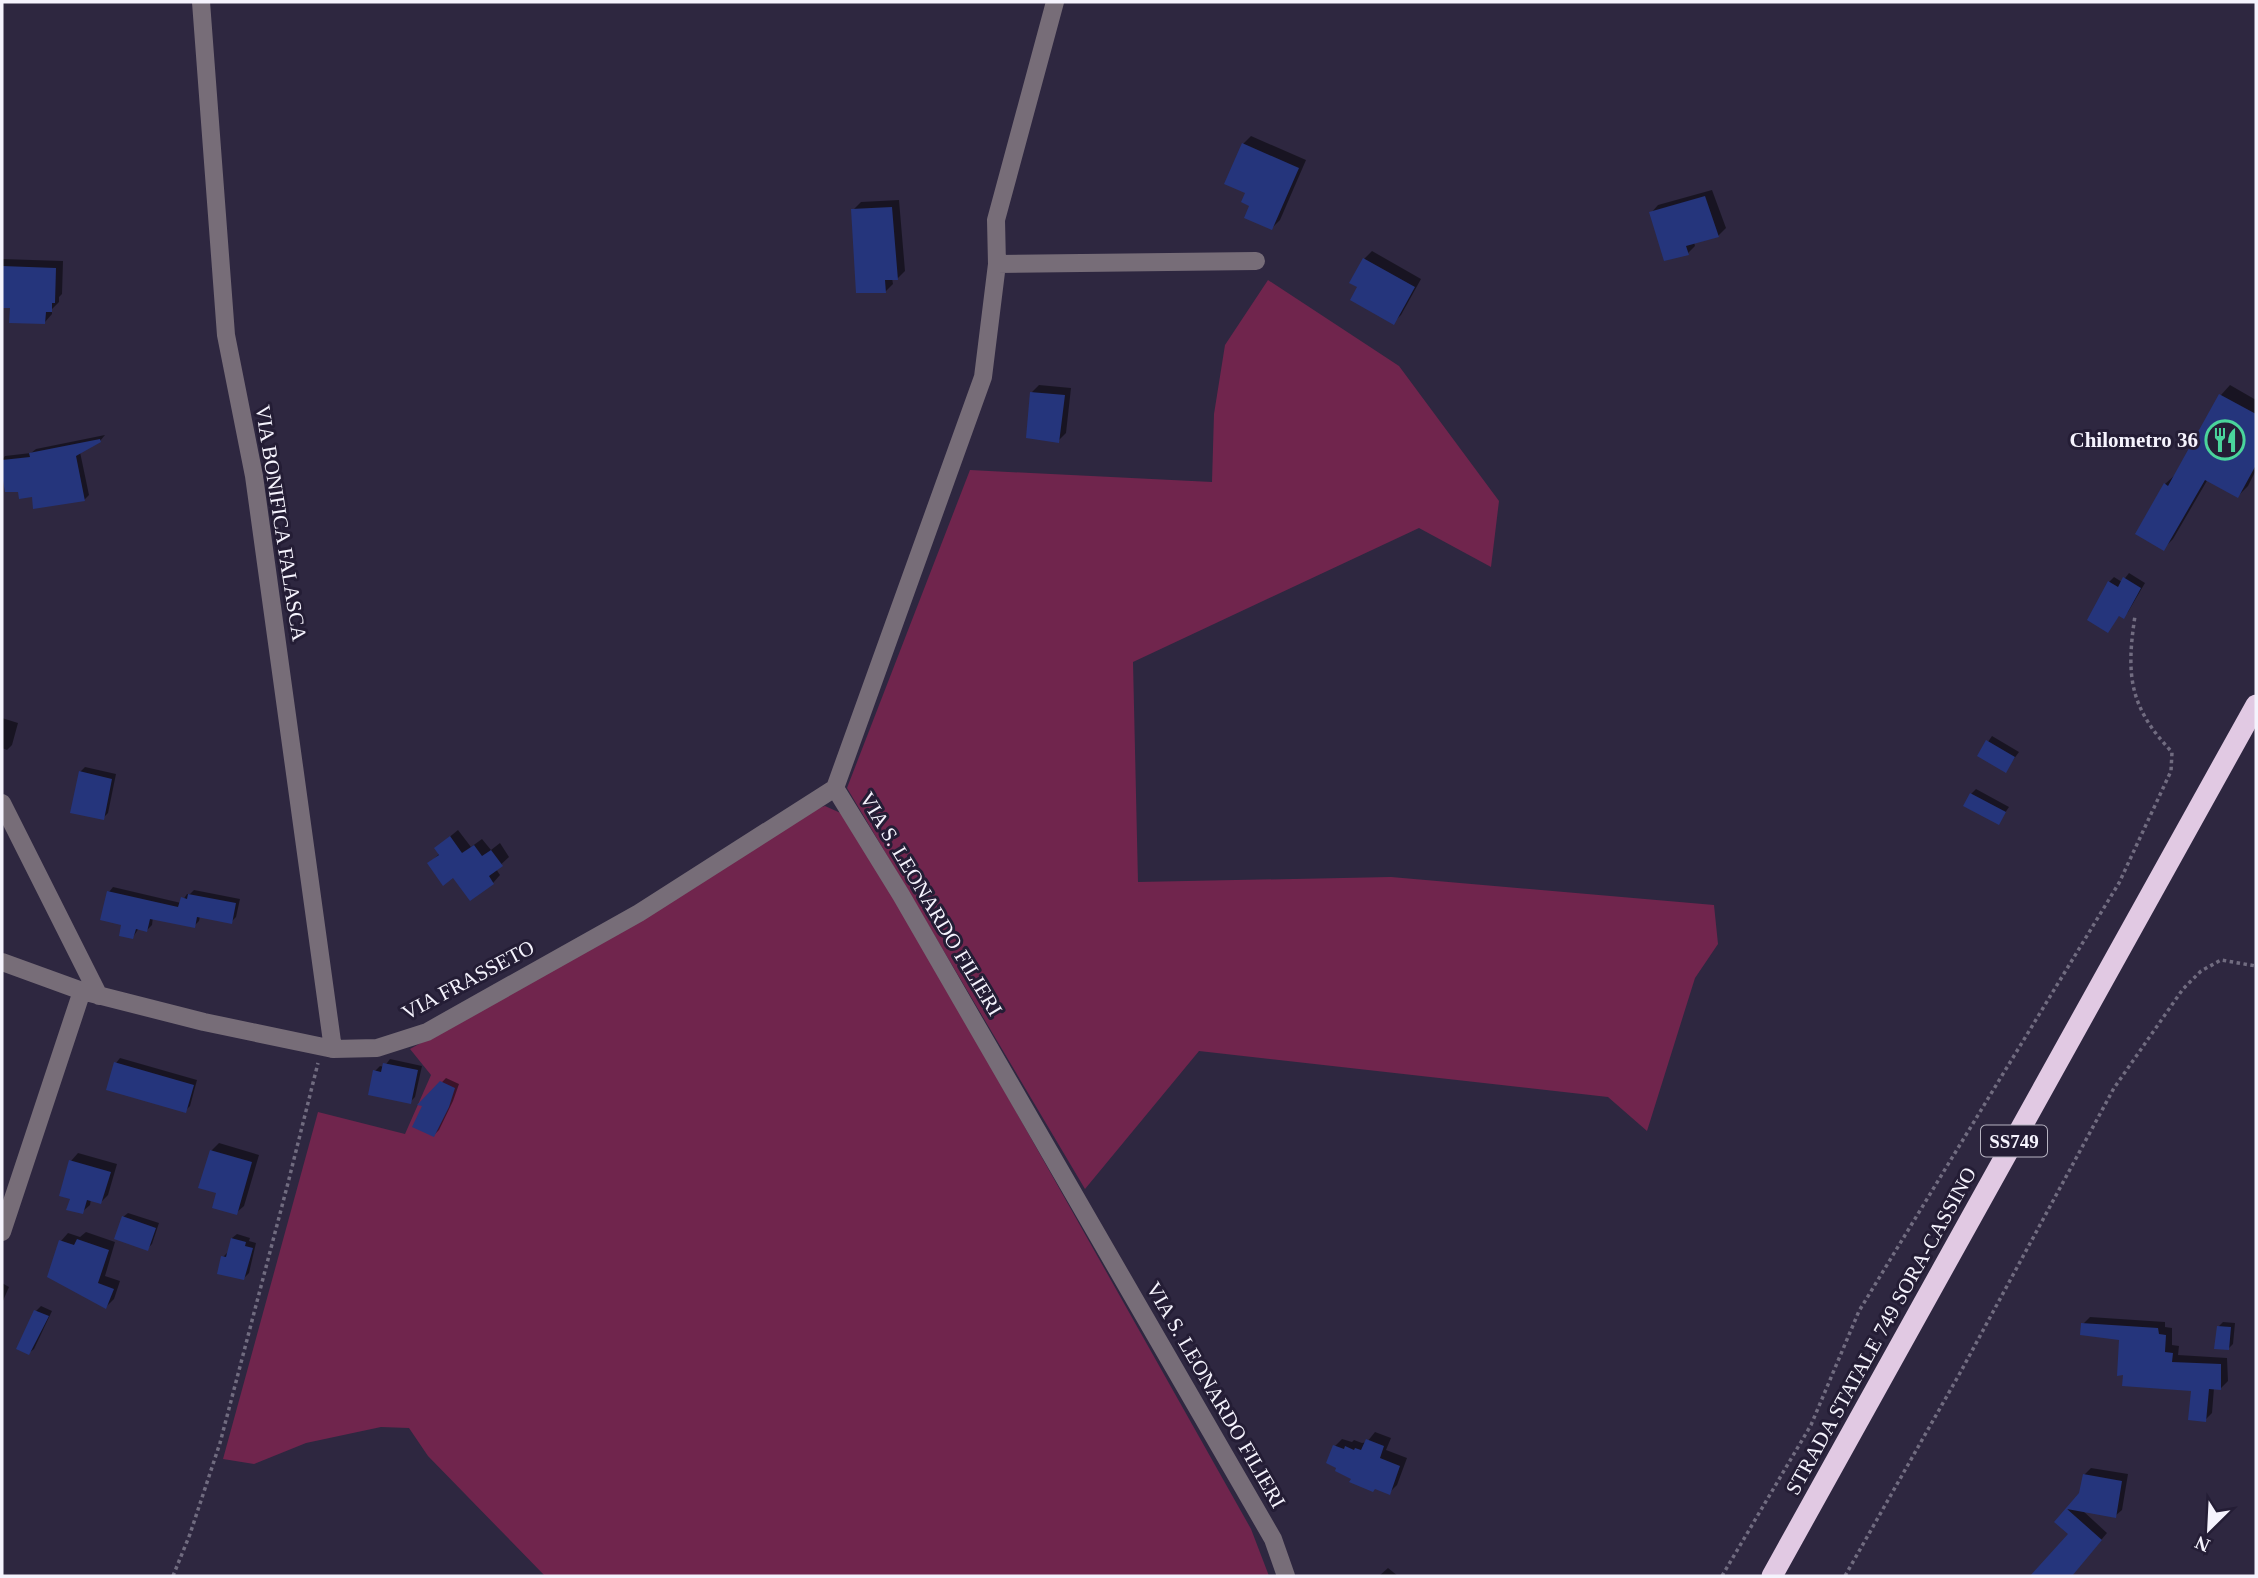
<svg xmlns="http://www.w3.org/2000/svg" width="2258" height="1578" viewBox="0 0 2258 1578" font-family="Georgia,serif">
<rect width="100%" height="100%" fill="#2e2740"/>
<path fill="#70254d" d="M1268,280L1399,366L1499,501L1491,567L1419,528L1133,662L1138,882L1391,877L1714,905L1718,944L1695,978L1647,1131L1608,1097L1199,1051L1085,1189L847,788L970,470L1212,482L1214,414L1225,345Z
M825,806L845,815L915,932L1251,1529L1269,1576H545L428,1456L409,1428L381,1427L306,1443L254,1464L223,1459L318,1112L405,1134L431,1075L410,1049L628,928L806,812Z"/>
<path fill="#0007" d="M1251,136L1306,160L1280,220L1272,228L1252,205L1248,192L1243,144Z
M1712,190L1726,228L1718,236L1694,242L1695,246L1688,253L1651,213L1658,205Z
M899,200L905,271L897,279L892,278L893,284L885,292L853,210L861,202Z
M1372,251L1421,279L1401,315L1393,323L1359,287L1364,259Z
M2,259L63,261L62,294L59,297V302L52,309V314L45,322L11,307L2,306Z
M1039,385L1071,388L1066,433L1058,441L1032,392Z
M2230,385L2256,400V470L2248,486L2238,496L2208,479L2173,539L2164,548L2165,484L2175,475L2221,395Z
M105,435L100,441L80,452L89,495L84,500L33,495L19,490L7,491L2,466V460L5,456L31,453L36,449Z
M2129,573L2145,583L2128,612L2124,616L2120,614L2108,631L2089,619L2109,582L2114,577L2122,582Z
M2,718L18,723L12,745L7,750L2,748Z
M1992,736L2019,752L2005,771L1979,755Z
M85,767L116,774L108,813L103,818L80,772Z
M1976,789L2009,807L1998,823L1971,794Z
M458,830L471,847L482,839L491,850L500,843L509,857L496,869L500,875L493,883L454,876L429,864L440,853L436,848Z
M113,887L181,903L187,894H190L194,890L240,899L236,917L231,922L200,916L199,921L194,926L153,917L152,925L147,930L139,928L133,937L124,924L109,892Z
M120,1058L197,1080L190,1106L185,1111L116,1063Z
M390,1059L422,1066L415,1097L410,1102L375,1071L380,1066L384,1067Z
M446,1078L459,1084L453,1101L439,1130L434,1135L425,1105L421,1104Z
M219,1143L259,1155L244,1206L236,1213L219,1192L211,1151Z
M78,1153L117,1164L108,1195L101,1202L91,1199L90,1205L82,1212L72,1198L71,1161Z
M128,1213L159,1223L152,1244L147,1249L123,1217Z
M86,1232L115,1242L105,1276L120,1281L114,1299L106,1307L61,1241L68,1233L80,1237Z
M237,1234L250,1238L249,1241L256,1243L249,1273L244,1278L223,1257L228,1252L232,1238Z
M2,1283L9,1287L2,1303Z
M41,1306L52,1311L34,1349L29,1353L36,1311Z
M2090,1317L2165,1322V1327L2172,1328V1345L2179,1346L2178,1355L2227,1358L2228,1381L2221,1388H2214L2212,1413L2205,1420L2193,1389L2121,1339L2083,1324Z
M2223,1322L2235,1323L2233,1344L2228,1349L2218,1327Z
M1375,1432L1391,1438L1386,1450L1407,1458L1397,1485L1389,1493L1353,1478L1335,1446L1342,1439L1352,1442L1354,1440L1362,1443L1367,1442Z
M2091,1468L2128,1474L2122,1510L2115,1516L2082,1510L2107,1533L2071,1576H2035L2034,1575L2071,1533L2057,1522L2081,1494L2084,1475Z
M1388,1568L1398,1576H1379Z"/>
<path fill="#25357c" d="M1242,143L1299,168L1272,230L1244,218L1249,206L1241,202L1245,193L1224,184Z
M1705,196L1719,237L1686,246L1689,255L1664,261L1649,212Z
M892,207L898,280H885L886,293H856L851,209Z
M1363,258L1415,287L1394,325L1350,300L1357,287L1349,283Z
M2,266L56,268L55,303H52V312H46L45,324L9,323L10,308H2Z
M1030,392L1065,395L1059,443L1026,438Z
M2219,394L2256,414V465L2238,498L2205,480L2164,551L2135,534L2164,483L2168,486Z
M100,439L101,442L76,456L85,501L33,509L32,497L19,499L18,492H5L2,475V460L30,457L29,453Z
M2123,577L2141,588L2124,619L2119,616L2108,633L2087,620L2108,581L2118,587Z
M1986,740L2015,757L2006,773L1977,756Z
M79,771L112,779L104,820L70,813Z
M1970,793L2006,812L1999,825L1963,806Z
M450,836L462,853L474,845L482,856L491,850L503,866L489,876L494,884L470,901L453,878L443,886L427,863L439,855L434,848Z
M107,891L178,907L181,897L187,899L188,894L236,903L232,924L197,917L195,928L150,919L147,932L136,929L133,939L119,936L121,925L100,920Z
M114,1062L194,1085L186,1113L106,1090Z
M383,1063L418,1070L411,1104L368,1095L373,1070L381,1072Z
M440,1081L455,1088L449,1107L434,1137L412,1127L422,1106L417,1105Z
M210,1150L252,1162L237,1215L212,1208L216,1193L198,1188Z
M69,1160L111,1172L101,1204L87,1200L83,1214L66,1210L70,1199L59,1196Z
M122,1216L156,1228L148,1251L114,1239Z
M231,1238L246,1242L245,1246L253,1248L244,1280L217,1274L221,1256L226,1257Z
M77,1239L109,1250L98,1283L114,1289L106,1309L47,1277L59,1240L74,1245Z
M34,1310L49,1316L29,1355L16,1349Z
M2081,1323L2158,1328L2159,1334L2166,1335L2165,1352L2173,1353L2172,1362L2221,1364V1390L2209,1389L2206,1422L2188,1420L2191,1391L2122,1386L2123,1375L2117,1376L2119,1340L2080,1335Z
M2217,1326L2231,1327L2229,1350L2214,1349Z
M1366,1439L1384,1446L1380,1458L1400,1466L1390,1495L1375,1489L1373,1492L1349,1482L1351,1479L1335,1471L1336,1468L1326,1463L1333,1445L1344,1449L1345,1446L1354,1450L1355,1448L1361,1450Z
M2083,1474L2122,1481L2116,1518L2067,1509L2102,1540L2072,1576H2030L2068,1534L2054,1522L2079,1493Z"/>
<g fill="none" stroke-linecap="round" stroke-linejoin="round">
<path stroke="#716c80" stroke-width="3.5" stroke-dasharray="3.5 3.5" stroke-linecap="butt" d="M173,1576L190,1534L220,1443L288,1183L318,1063
M1722,1576L1811,1425L1859,1311L2119,883L2171,771L2172,752C2129,707 2126,675 2135,616
M1845,1576L1960,1373L2114,1088L2183,989L2201,971L2221,960L2256,966"/>
<path stroke="#776d78" stroke-width="18" d="M201,2L226,335L254,476L333,1049
M1055,2L996,220L997,264L983,377L835,788L901,895L1273,1539L1286,1576
M997,264L1256,261
M2,803L99,996
M2,962L82,991L204,1022L333,1049L377,1048L427,1032L639,913L835,788
M2,1232L82,991"/>
<path stroke="#e1c9e3" stroke-width="21" d="M1772,1576L2256,705"/>
</g>
<defs>
<g id="restaurant-ring" transform="scale(2.0125)"><circle r="9.5" fill="#241d35" stroke="#4ad49c" stroke-width="1.5"/><path d="M-5-6h1v4h1v-4h1v4h1v-4h1v5L-1.5 .5V6h-2V.5L-5-1ZM5-6V6H3V1.5H1.5Q1.5-4 5-6Z" fill="#4ad49c"/></g>
</defs>
<g fill-rule="evenodd">
<use href="#restaurant-ring" x="2225" y="440"/>
</g>
<g text-anchor="middle" stroke-width="6" stroke-linejoin="round" paint-order="stroke">
<rect fill="#241d35" stroke="#b6b3c1" stroke-width="2" x="1981" y="1125.5" width="66" height="31" rx="5"/>
<g font-size="19" font-weight="bold" fill="#f5f3fd">
<text x="2014" y="1148">SS749</text>
</g>
<g font-size="21" font-weight="bold" fill="#f5f3fd" stroke="#241d35" text-anchor="end">
<text x="2198" y="447">Chilometro 36</text>
</g>
<g font-size="21" fill="#f5f3fd" stroke="#241d35">
<text transform="translate(281 523) rotate(81)" y="7">VIA BONIFICA FALASCA</text>
<text transform="translate(931 904) rotate(59)" y="7">VIA S. LEONARDO FILIERI</text>
<text transform="translate(468 980) rotate(-28)" y="7">VIA FRASSETO</text>
<text transform="translate(1881 1331) rotate(-61)" y="7">STRADA STATALE 749 SORA-CASSINO</text>
<text transform="translate(1216 1395) rotate(60)" y="7">VIA S. LEONARDO FILIERI</text>
</g>
</g>
<rect width="2258" height="1578" fill="none" stroke="#f5f3fd" stroke-width="7"/>
<g transform="translate(2209 1529) rotate(204)" stroke="#241d35" stroke-width="5" paint-order="stroke">
<path d="M0-5L12 26L0 18L-12 26Z" fill="#f5f3fd"/>
<text y="-10" font-size="19" font-weight="bold" text-anchor="middle" fill="#f5f3fd">N</text>
</g>
</svg>
